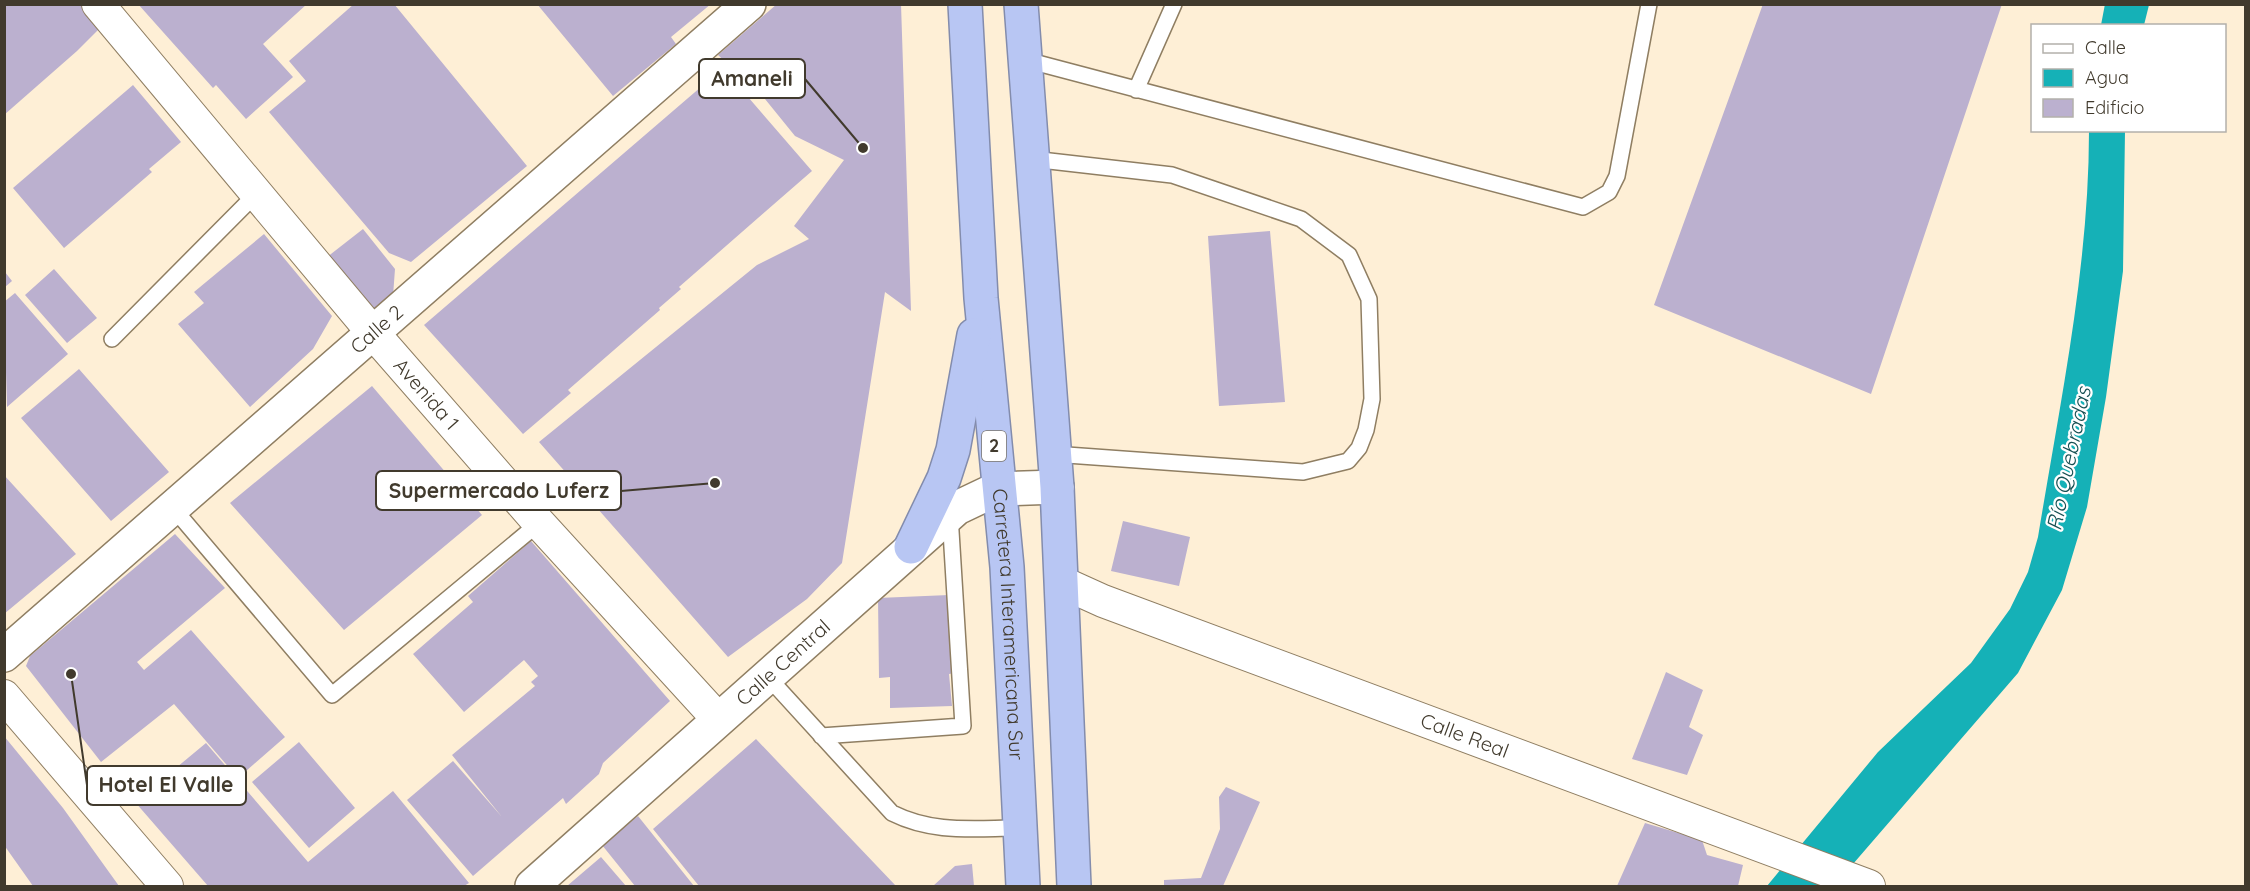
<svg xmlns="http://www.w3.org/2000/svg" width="2250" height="891" viewBox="0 0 2250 891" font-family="Quicksand,sans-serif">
<rect width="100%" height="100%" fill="#feefd6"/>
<path fill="#15b1b7" d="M2105,4L2149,5L2144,25H2101Z
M2089,131H2125L2123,271L2106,397L2087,507L2062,590L2018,673L1834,886H1767L1878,752L1971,663L2010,609L2028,572L2038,537C2060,403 2089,267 2089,131Z"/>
<path fill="#bbb0cf" d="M4,4H91L106,22L77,51L4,115Z
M138,4H307L263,44L293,77L246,119L216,85L213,88Z
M354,4H394L527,166L411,262L389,253L269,112L306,81L289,61Z
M537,4H711L671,37L676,44L613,96Z
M777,4H901L911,311L885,292L842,563L807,599L728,657L539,442L757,265L809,239L794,226L844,160L795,136L765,99L718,55Z
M1763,4H2002L1871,394L1654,305Z
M723,68L812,171L679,287L681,289L659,308L660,310L568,390L571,393L523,434L424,325Z
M133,85L181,142L149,169L152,172L64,248L13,188Z
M363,229L395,269L393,296L366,316L322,261Z
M1270,231L1285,402L1219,406L1208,236Z
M264,234L332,316L313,349L250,407L178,324L204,303L194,292Z
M54,269L97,318L67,343L25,295Z
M5,272L12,281L5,287Z
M15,293L68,354L7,407L4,302Z
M79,369L169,472L111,521L21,418Z
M372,386L482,515L344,630L230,503Z
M4,475L76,554L4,614Z
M1123,521L1190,537L1179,586L1111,571Z
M175,534L225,588L137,662L144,670L191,630L285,737L238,778L174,704L101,762L26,666L30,656Z
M531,541L670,701L603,763L599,774L566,804L563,798L473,876L407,800L453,761L502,817L452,755L535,686L531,682L538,676L524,660L464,712L413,654L473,602L468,596Z
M949,595L955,673L949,674L952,706L890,708V677L879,678L878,598Z
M1666,672L1703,690L1689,727L1703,735L1687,775L1632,759Z
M4,736L63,808L119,886H33L4,845Z
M756,739L896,886H699L653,829Z
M299,742L355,808L309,848L252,782Z
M206,743L308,862L393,791L469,883L464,886H208L135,802Z
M1226,787L1260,802L1223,886H1164V880L1201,878L1220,829L1219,797Z
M638,816L694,886H635L602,845Z
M1645,823L1702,840L1707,855L1743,865L1738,886H1617Z
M601,857L626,886H567Z
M972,864L974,886H933L955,866Z"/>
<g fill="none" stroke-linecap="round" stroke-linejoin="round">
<g stroke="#8f7e62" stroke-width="18">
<path id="service" d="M1026,60L1583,207L1609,192L1617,176L1649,4
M1136,90L1174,4
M1032,159L1172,175L1301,219L1349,255L1369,299L1372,399L1366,430L1359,448L1348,461L1303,472L1053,454
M112,339L256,194
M174,509L332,695L539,523
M767,676L892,813C934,834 974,828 1020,828
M821,736L963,726L950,515"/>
</g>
<g stroke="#8f7e62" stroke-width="34">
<g id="minor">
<path id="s1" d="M98,4L374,334L539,523L718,719"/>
<path id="s2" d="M1061,582L1103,601L1869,886"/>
<path d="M4,696L167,886"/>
</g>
</g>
<g stroke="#8f7e62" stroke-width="36">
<g id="secondary">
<path id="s3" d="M4,655L749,4"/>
<path id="s4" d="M532,886L957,508L997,489L1057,487"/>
</g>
</g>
<g stroke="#838cac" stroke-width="36">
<g id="trunk">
<path id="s5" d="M965,4L981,298L1007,567L1023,886"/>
<path d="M1021,4L1057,487L1074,886"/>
<path d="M911,547L944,478L953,450L974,335"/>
</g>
</g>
<use href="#service" stroke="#fff" stroke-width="15"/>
<use href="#minor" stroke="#fff" stroke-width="32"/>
<use href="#secondary" stroke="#fff" stroke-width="33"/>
<use href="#trunk" stroke="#b8c6f3" stroke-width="33"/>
</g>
<g text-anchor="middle" stroke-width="4.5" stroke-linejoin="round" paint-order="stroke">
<rect fill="#fff" stroke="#7a756c" stroke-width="1.5" x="982" y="431" width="24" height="30" rx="4.5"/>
<g font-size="18" font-weight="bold" fill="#413a2d">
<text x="994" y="452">2</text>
</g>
<g font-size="20" fill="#413a2d" stroke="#fff">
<text dy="7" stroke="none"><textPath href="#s3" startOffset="495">Calle 2</textPath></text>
<text dy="7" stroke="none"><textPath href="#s1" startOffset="510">Avenida 1</textPath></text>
<text dy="7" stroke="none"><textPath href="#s5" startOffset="622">Carretera Interamericana Sur</textPath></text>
<text dy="7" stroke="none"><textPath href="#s4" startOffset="336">Calle Central</textPath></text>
<text dy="7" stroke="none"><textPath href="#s2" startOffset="432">Calle Real</textPath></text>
</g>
<g font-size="21" font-style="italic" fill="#175053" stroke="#fff">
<text transform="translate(2069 459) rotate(-78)" y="7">Río Quebradas</text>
</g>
</g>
<path fill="none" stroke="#413a2d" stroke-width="2" d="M863 148L805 79M715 483L621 491M71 674L87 785"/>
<g fill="#413a2d" stroke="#fff" stroke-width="2">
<circle cx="863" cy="148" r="6"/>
<circle cx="715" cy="483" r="6"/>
<circle cx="71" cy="674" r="6"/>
</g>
<g fill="#fff" stroke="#413a2d" stroke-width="2">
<rect x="699" y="59" width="106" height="39" rx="6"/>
<rect x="376" y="471" width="245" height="39" rx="6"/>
<rect x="87" y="766" width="159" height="39" rx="6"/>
</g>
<g font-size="21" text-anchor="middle" font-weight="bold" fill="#413a2d">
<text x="752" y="86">Amaneli</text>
<text x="499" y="498">Supermercado Luferz</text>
<text x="166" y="792">Hotel El Valle</text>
</g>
<rect width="2250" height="891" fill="none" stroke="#413a2d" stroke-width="12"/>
<rect x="2031" y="24" width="195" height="108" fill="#ffffff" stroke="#b3b0ab" stroke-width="1.5"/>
<rect x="2043" y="44" width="30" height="9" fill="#ffffff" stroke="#b3b0ab" stroke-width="1.5"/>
<text x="2085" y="54" font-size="18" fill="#413a2d">Calle</text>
<rect x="2043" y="69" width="30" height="18" fill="#15b1b7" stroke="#b3b0ab" stroke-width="1.5"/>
<text x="2085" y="84" font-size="18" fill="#413a2d">Agua</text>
<rect x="2043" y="99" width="30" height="18" fill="#bbb0cf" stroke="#b3b0ab" stroke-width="1.5"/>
<text x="2085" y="114" font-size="18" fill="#413a2d">Edificio</text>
</svg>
